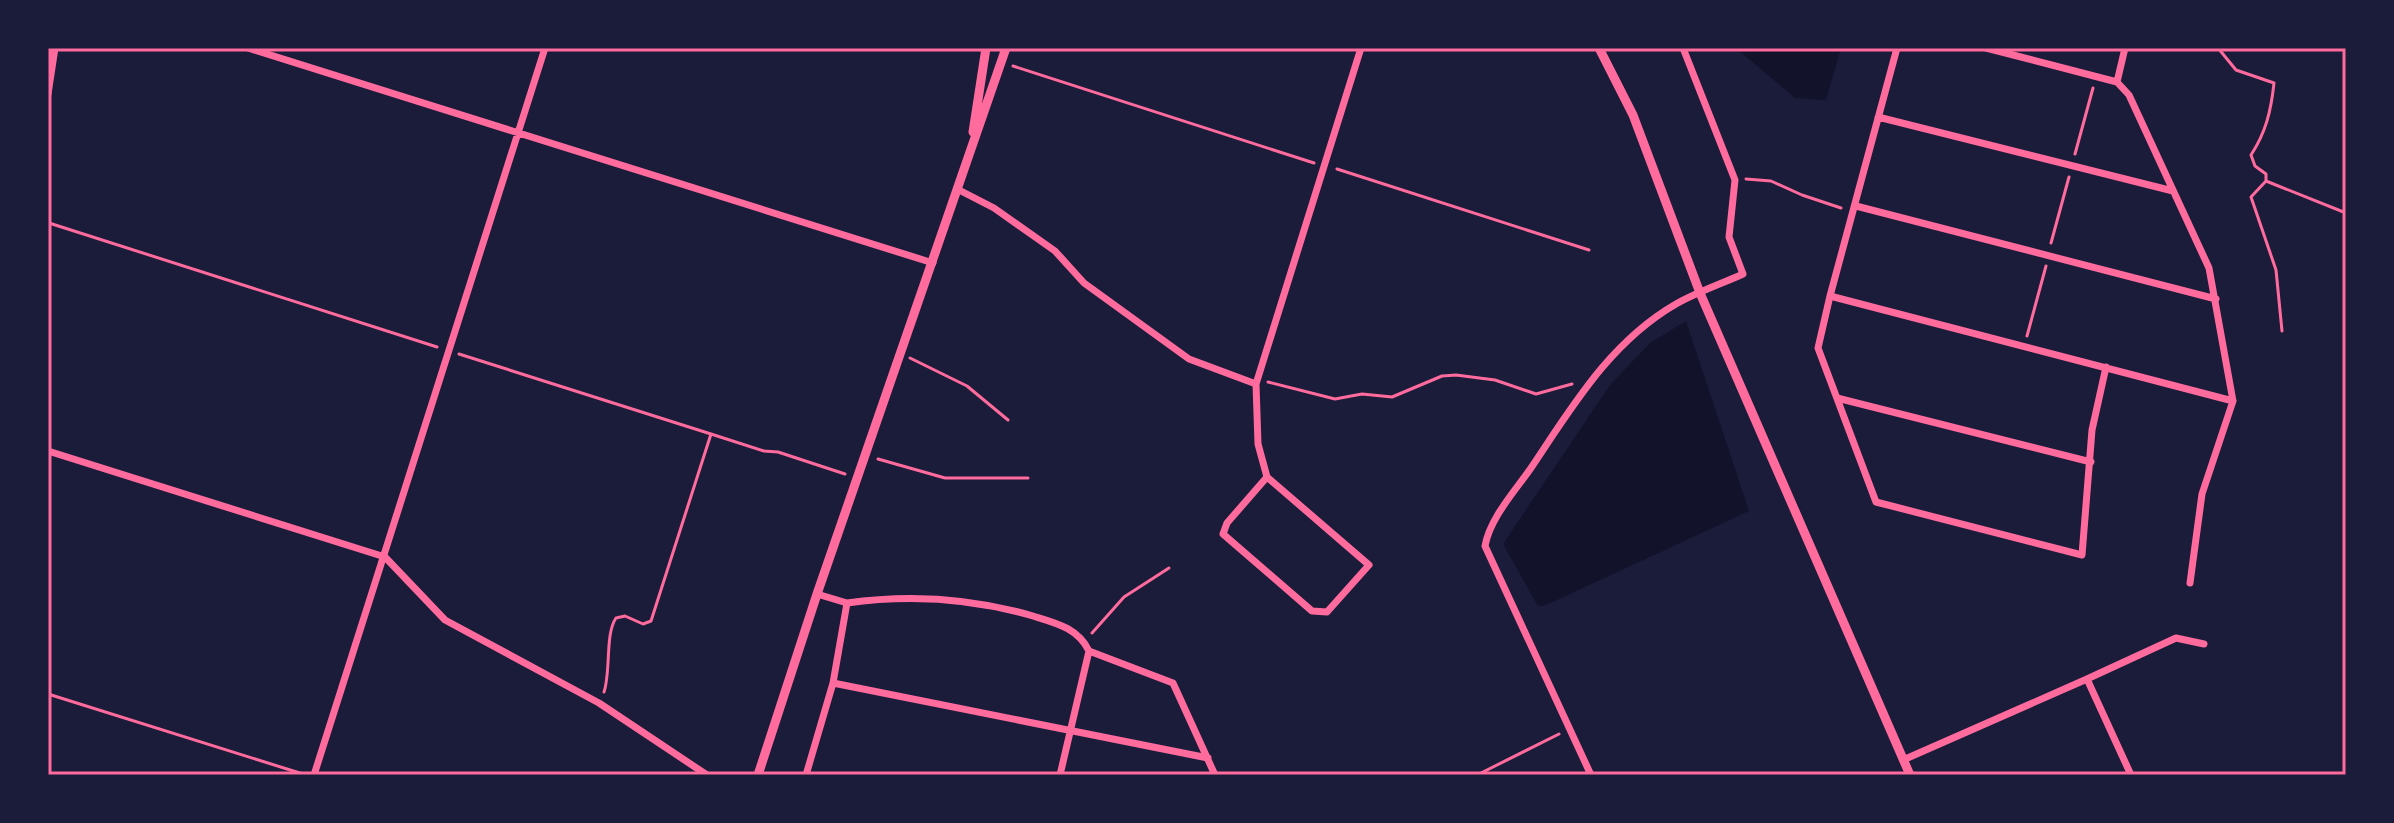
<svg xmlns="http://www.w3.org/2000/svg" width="2394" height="823" viewBox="0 0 2394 823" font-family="'Space Grotesk',sans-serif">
<rect width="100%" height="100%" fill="#1b1b3a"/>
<path fill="#12122b" d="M1736,48H1841L1826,100L1795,98Z
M1686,321L1749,511L1544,606H1538L1503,544L1610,385L1650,343Z"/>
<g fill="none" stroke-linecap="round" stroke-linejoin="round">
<path stroke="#ff6b9d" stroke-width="3" d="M2218,48L2236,70L2274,83C2271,111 2266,132 2251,155L2255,166L2266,174V181
M1013,66L1314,163
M2075,154L2093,88
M1337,169L1589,250
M1746,179L1771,181L1802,195L1841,208
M49,223L437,347
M2051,243L2069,177
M2282,331L2276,270L2251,197L2266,181L2346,213
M2027,336L2046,266
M459,354L711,434
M910,358L967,386L1008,420
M1268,382L1335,399L1362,394L1392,397L1442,376L1456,375L1495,380L1536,394L1572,384
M878,459L945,478H1028
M1092,633L1124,597L1169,568
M604,692C611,671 605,634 616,618L625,616L643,624L651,621L711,434L764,451L778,452L845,474
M48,694L303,774
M1477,775L1559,734"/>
<path stroke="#ff6b9d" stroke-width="7" d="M248,48L933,263
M1897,48L1830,296L1818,348L1876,502L2082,555L2092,430L2106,367
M1986,48L2117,82
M48,94L55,48
M1878,117L2173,191
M959,190L994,208L1055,251L1084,283L1189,359L1256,384
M1856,206L2216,299
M1830,296L2233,401L2209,268L2129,95L2117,82L2125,48
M1837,398L2091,462
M48,451L385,557L445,620L599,703L707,775
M1267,477L1369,565L1327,612L1312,611L1223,534L1227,523L1267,477L1258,444L1256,384L1361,48
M2190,583L2202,494L2233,401
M847,603C911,594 971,598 1033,616C1056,623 1078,628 1089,651L1173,683L1215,775
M2087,679L2176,638L2204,644
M833,683L1208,758
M1903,760L2087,679L2131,775
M314,775L545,48
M806,775L833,683L847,603L817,594
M1060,775L1089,651
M1591,775L1485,546C1490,518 1515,491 1531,468C1572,407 1610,342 1676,304C1697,292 1721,284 1743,274L1729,237L1735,180L1683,48"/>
<path stroke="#ff6b9d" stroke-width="9" d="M1599,48L1633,115L1700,293L1910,775
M973,132L986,48
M758,775L817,594L1006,48"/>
</g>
<rect width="2394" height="823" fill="none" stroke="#1b1b3a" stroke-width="100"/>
<rect x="50" y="50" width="2294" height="723" fill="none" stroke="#ff6b9d" stroke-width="3"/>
</svg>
